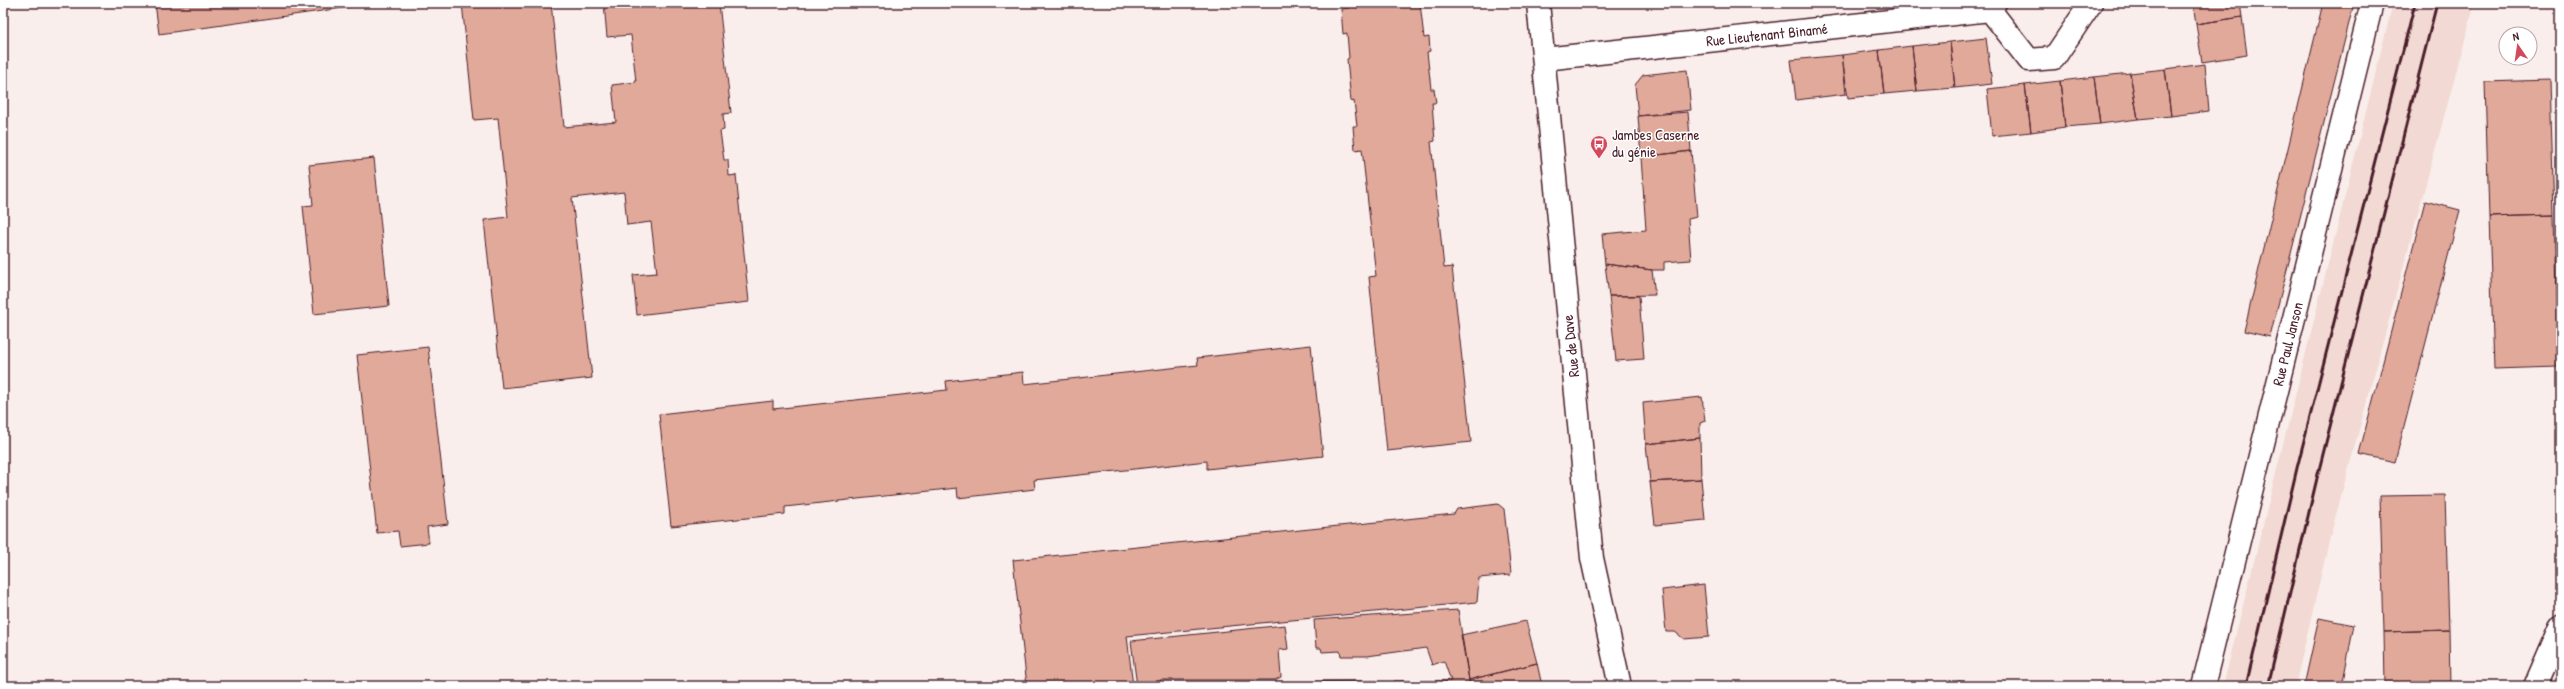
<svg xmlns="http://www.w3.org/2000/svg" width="2564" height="689" viewBox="0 0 2564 689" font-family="'Patrick Hand',sans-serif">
<rect width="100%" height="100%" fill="#f9eeeb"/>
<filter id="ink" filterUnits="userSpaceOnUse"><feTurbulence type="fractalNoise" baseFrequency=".025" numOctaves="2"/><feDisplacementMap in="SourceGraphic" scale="8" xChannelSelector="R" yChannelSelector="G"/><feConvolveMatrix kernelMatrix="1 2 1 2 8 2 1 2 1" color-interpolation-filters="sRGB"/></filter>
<g filter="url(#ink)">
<path fill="#f2d9d3" d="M2393,3H2475L2330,537L2295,686H2223Z"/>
<path fill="#e1a99a" stroke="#4a1f2b" d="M155,3H378L159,34Z
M462,3H551L564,127L616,122L612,85L636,82L631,35L607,37L604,3H719L731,113L723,114L724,130L720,131L724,160H728L729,176L736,175L749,302L637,315L633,275L657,273L651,222L627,225L624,192L572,198L592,378L502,388L484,220L508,217L498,118L474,120Z
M1348,3H1420L1424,38L1429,37L1430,51L1427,52L1431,89H1434L1436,103H1432L1435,141L1431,142L1444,268L1452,267L1471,442L1387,451L1369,277L1376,276L1362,149L1355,150L1353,126H1357L1354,101L1351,102L1347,59L1349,58L1347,33L1343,34L1341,9L1349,8Z
M2193,3H2240L2242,17L2196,24Z
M2323,3H2354L2270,337L2244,331Z
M2242,17L2247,55L2202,62L2196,24Z
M1986,38L1992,84L1955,88L1950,42Z
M1950,42L1955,88L1917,91L1912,46Z
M1912,46L1917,91L1884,94L1879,50Z
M1879,50L1884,94L1848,98L1842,55Z
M1842,55L1846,94L1796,100L1791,60Z
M2205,64L2209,111L2171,116L2165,69Z
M2165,69L2171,116L2138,119L2130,73Z
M1687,70L1691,110L1638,116L1635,85L1643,75Z
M2130,73L2138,119L2100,124L2094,77Z
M2094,77L2100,124L2065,127L2060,81Z
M2550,80L2554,215L2489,217L2485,82Z
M2060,81L2065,127L2031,132L2025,85Z
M2025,85L2031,132L1992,136L1987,89Z
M1688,112L1691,151L1641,157L1638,116Z
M1691,151L1697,217L1688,219L1691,260L1664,262V270H1652L1605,264L1602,234L1646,230L1641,157Z
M374,158L389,306L314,314L303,206L313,205L309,165Z
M2425,201L2460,210L2395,462L2359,454Z
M2554,215L2558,367L2494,369L2489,217Z
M1605,264L1652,270L1655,295L1609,296Z
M1609,296H1639L1644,359L1616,361Z
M1311,345L1323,456L1207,469V461L1034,480L1035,489L958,498L957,488L785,507V514L671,526L659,414L773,401V409L947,390L946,381L1023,372L1024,384L1198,365L1197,358Z
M428,347L448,524L427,527L429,543L400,546L398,531L377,533L357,355Z
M1702,397L1705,421L1700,423V438L1646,444L1643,403Z
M1700,438L1701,479L1650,482L1646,444Z
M1701,479L1705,520L1655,525L1650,482Z
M2445,495L2449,630L2384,632L2380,496Z
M1498,504L1504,509L1511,573L1510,575L1479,578L1477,602L1127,636L1133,686H1027L1013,560L1454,514L1457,509Z
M1704,585L1709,637L1684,639L1675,632H1666L1662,590Z
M1458,610L1470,686H1395L1394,681H1451L1444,661L1432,665L1426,648L1367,656H1341L1340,651L1322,652L1321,648H1316L1314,620Z
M2319,618L2354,625L2342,686H2304Z
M1526,621L1537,663L1469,680L1461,635Z
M1285,625L1288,649L1279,650L1281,677L1275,680H1160L1161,686H1137L1131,641Z
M2449,630L2450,686H2385L2384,632Z
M1537,663L1542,686H1470L1469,680Z
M1377,681L1379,686H1275V682Z
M1958,681L2003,686H1957Z"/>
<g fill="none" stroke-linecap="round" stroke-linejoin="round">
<g stroke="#4a1f2b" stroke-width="25">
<path id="street" d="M1990,10L2029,60L2054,58L2091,3
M1544,59L1990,10L1995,3
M2203,686L2372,3
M2535,686L2561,626"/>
</g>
<g stroke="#4a1f2b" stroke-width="25">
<path id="secondary" d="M1538,3L1592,558L1620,686"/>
</g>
<use href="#street" stroke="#fff" stroke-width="22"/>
<use href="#secondary" stroke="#fff" stroke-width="22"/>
<path stroke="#4a1f2b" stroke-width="3" d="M2246,686L2297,468L2415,3
M2268,686L2318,474L2437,3"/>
</g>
</g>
<defs>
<g id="bus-pin" transform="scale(0.9)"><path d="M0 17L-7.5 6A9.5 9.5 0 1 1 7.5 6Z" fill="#d1495b" stroke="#fff"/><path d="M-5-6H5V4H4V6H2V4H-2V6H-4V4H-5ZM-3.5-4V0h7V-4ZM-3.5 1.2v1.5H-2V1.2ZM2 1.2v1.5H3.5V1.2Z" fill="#fff"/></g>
</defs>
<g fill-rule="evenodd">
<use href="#bus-pin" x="1599" y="144"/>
</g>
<g text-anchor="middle" stroke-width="3" stroke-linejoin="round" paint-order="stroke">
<g font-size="15" fill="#4a1f2b" stroke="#fff">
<text transform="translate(1767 35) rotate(-6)" y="5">Rue Lieutenant Binamé</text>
<text transform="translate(2288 344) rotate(-76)" y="5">Rue Paul Janson</text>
<text transform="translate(1571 346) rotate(-96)" y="5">Rue de Dave</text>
</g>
<g font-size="15" fill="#4a1f2b" stroke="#fff" text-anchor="start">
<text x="1612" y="140">Jambes Caserne<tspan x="1612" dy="17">du génie</tspan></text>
</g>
</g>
<rect width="2564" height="689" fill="none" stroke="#fff" stroke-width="16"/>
<rect x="8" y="8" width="2548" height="673" fill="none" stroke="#4a1f2b" stroke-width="1.5" filter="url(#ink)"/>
<g transform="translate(2518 46) rotate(347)"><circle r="19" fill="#ffffff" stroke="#b7a5aa"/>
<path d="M0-3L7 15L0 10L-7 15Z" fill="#d1495b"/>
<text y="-6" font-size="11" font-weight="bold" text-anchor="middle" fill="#4a1f2b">N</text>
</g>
</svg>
